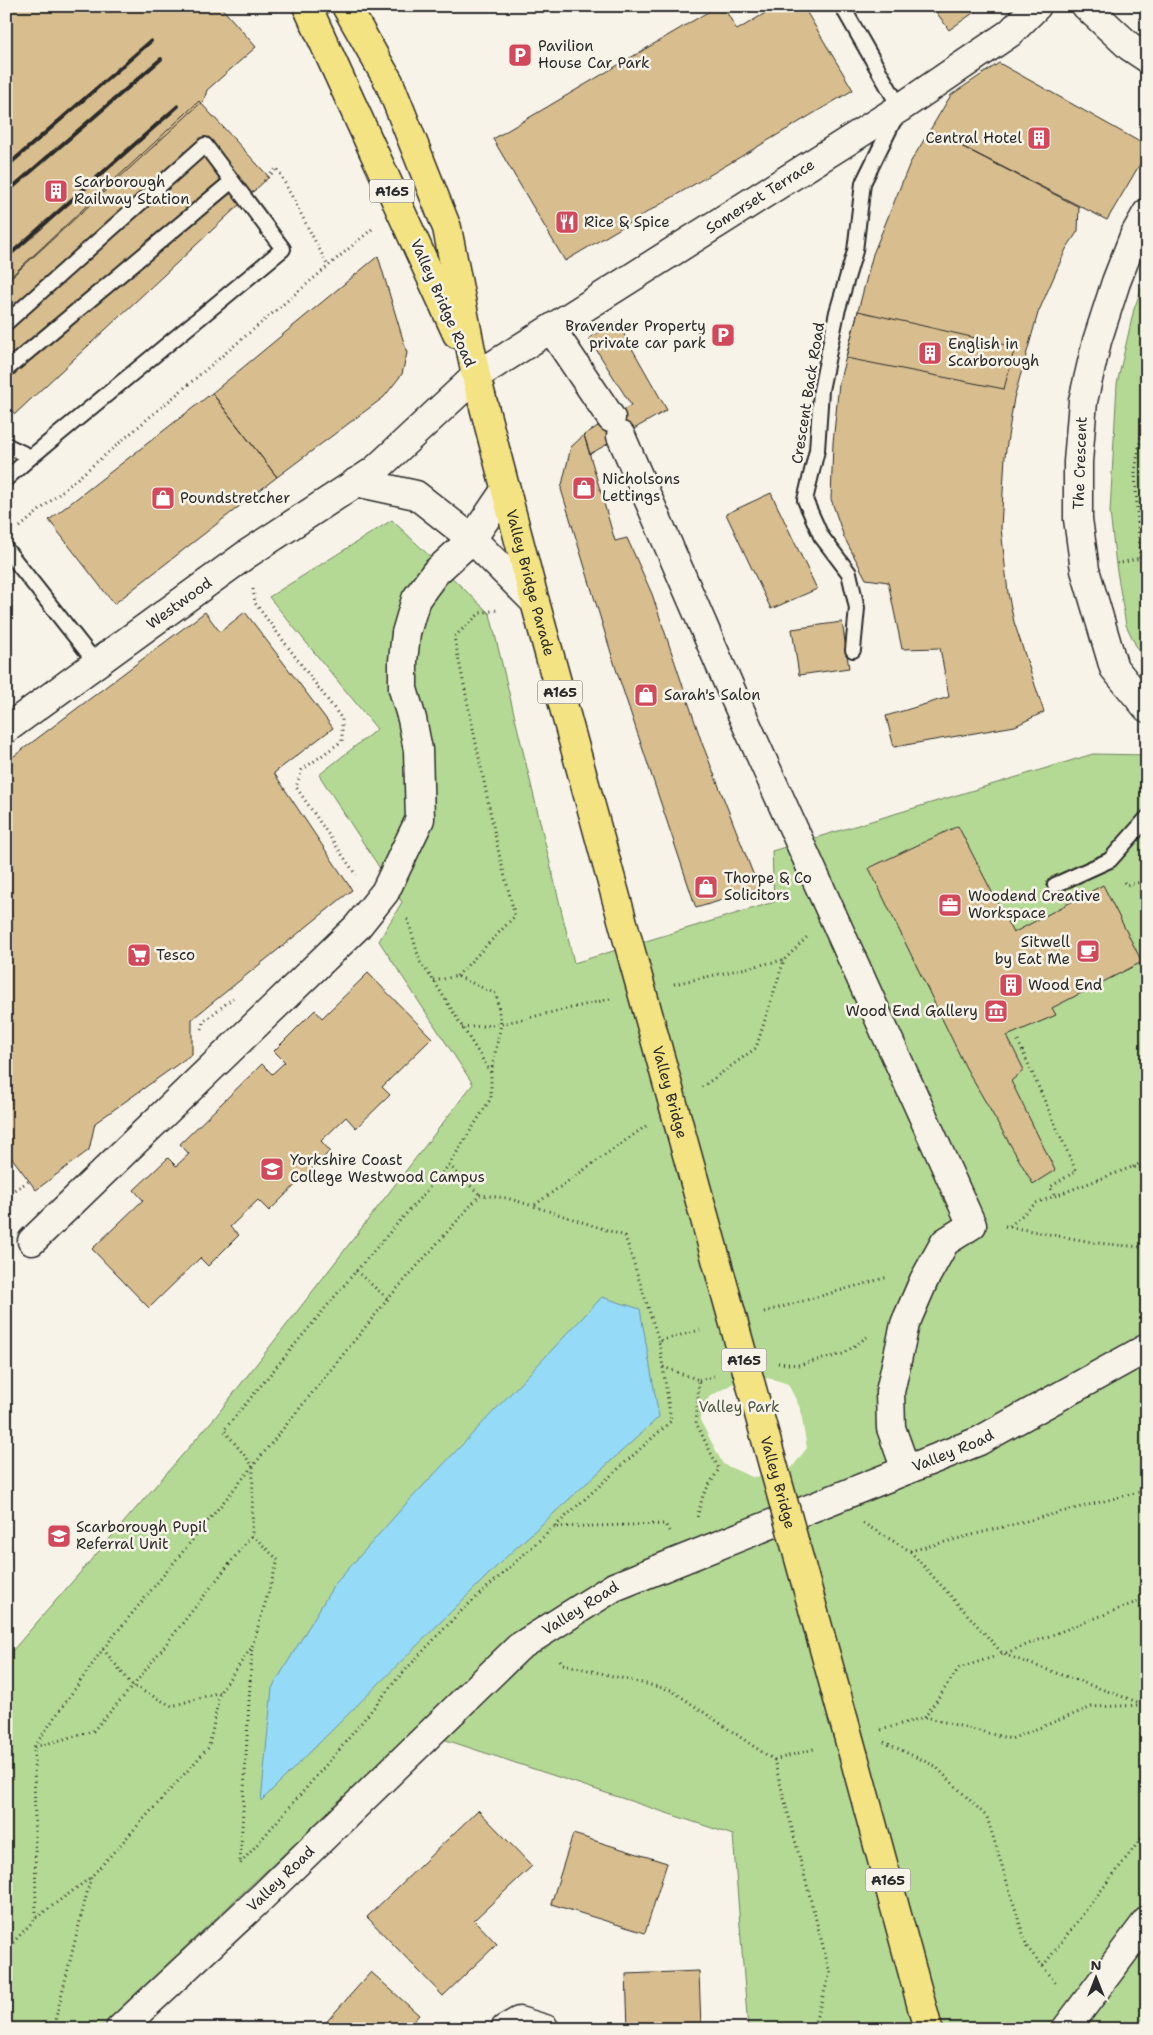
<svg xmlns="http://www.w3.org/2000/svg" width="1153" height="2035" viewBox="0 0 1153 2035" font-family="'Shantell Sans',sans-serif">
<rect width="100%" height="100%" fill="#f7f3e8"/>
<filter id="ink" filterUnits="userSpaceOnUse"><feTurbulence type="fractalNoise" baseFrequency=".02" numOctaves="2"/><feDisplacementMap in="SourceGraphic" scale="10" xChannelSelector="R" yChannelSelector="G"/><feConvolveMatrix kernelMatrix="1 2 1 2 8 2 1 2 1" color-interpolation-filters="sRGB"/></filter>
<g filter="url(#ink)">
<path fill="#b4d994" stroke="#708260" d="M1147,274V669L1126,625L1116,565L1110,512L1117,384L1134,309Z
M392,520L490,614L574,963L774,902L772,851L1093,754L1147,755V2028L748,2029L733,1835L416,1730L98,2029H6V1658L217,1415L473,1084L379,941L402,902L319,775L377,729L269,597Z"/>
<path fill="#95daf7" stroke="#6b94a5" d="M602,1297L640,1309L659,1417L506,1557L261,1801L272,1688L334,1585L404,1506Z"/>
<path fill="#f7f3e8" d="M746,1376L773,1379L788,1384L800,1408L807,1448L787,1474L752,1477L723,1464L700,1420V1417L709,1397Z"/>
<path fill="#d8be8e" stroke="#2b2b2b" d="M6,6H220L256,47L207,90L204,100L6,282Z
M718,6H723L737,30L777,6H803L853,90L565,261L493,139Z
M932,6H983L949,30Z
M999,63L1147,146V152L1107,220L930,130L951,95Z
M199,101L269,177L15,414L6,405V281Z
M930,130L1079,207L1078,231L1066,249L1038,313L1014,398L1005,456L1001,528L1008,593L1014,622L1044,712L1015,726L894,747L886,716L949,697L940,648L902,649L888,582L866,579L844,537L831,499L833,443L839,383L873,254L910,163Z
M378,256L407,353L402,374L384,397L277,477L212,393Z
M858,311L1015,347L1004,389L846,358Z
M617,322L667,410L590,454L584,435L631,405L589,338Z
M212,393L277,477L114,604L49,520Z
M584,435L615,541L627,538L652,594L702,743L759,889L696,908L616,669L561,489L571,447Z
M771,493L817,589L771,609L726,514Z
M205,612L220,632L245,612L333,728L274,773L352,890L192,1019V1054L95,1123L89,1150L36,1190L6,1150V762Z
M842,622L849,668L799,675L792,629Z
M958,826L1013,933L1103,885L1142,962L1052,1008L1056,1015L1007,1036L1024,1070L1011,1081L1055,1170L1033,1184L966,1068L869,868Z
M368,973L432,1038L382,1087L390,1095L356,1128L346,1117L321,1141L330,1151L269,1211L258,1200L230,1227L239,1235L208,1266L200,1258L149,1308L92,1249L143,1200L134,1190L168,1158L176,1166L189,1154L180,1144L262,1064L272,1074L285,1062L274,1051L315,1010L322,1018Z
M478,1810L532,1866L474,1920L497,1944L443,1996L367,1917Z
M573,1834L667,1863L645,1933L551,1904Z
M699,1971L701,2029H628L626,1974Z
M371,1972L419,2015L406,2029H320Z"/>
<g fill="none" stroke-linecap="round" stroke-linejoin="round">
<g stroke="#2b2b2b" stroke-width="18">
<path id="lane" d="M842,6L900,108L863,183L855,251L837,312L821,390L817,450L805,500L821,536L849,573L857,608L853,650
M6,323L205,145L283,249L31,457L6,479
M6,370L232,181
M6,445L31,457
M6,549L96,663
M1055,885L1110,860L1147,818"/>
</g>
<g stroke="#2b2b2b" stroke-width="31">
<g id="street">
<path d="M1086,6L1129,46L1147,58"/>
<path d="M1147,213L1134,236L1116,282L1097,341L1083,401L1078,462V519L1085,570L1114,668L1147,708"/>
<path d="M552,330L611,418"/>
<path d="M621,436L731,690L972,1225L945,1242L924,1280L905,1324L890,1392L891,1428L906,1470"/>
<path d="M356,482L416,495L472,539L535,602"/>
<path id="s1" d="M6,729L247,554L374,471L476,376L900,108L1010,33L1037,6"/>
<path d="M32,1241L357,927L385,892L420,819L418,750L412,719L403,689V661L406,633L416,599L435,573L472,539L506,489"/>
<path d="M505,2029L519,2021L545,2029"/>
</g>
</g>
<g stroke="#2b2b2b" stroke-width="31">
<g id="secondary">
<path id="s2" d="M120,2029L262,1897L519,1647L614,1587L979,1441L1147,1348"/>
<path d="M1066,2029L1147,1921"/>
</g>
</g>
<g stroke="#2b2b2b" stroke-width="31">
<g id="highway">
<path d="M307,6L457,334"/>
<path id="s3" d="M346,6L389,82L447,228L476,376L535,602L634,963"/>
<path d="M854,1757L928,2029"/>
</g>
</g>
<path stroke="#2b2b2b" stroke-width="3" stroke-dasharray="1 4" stroke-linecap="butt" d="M264,181L277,168L328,266
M1147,398L1135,472L1140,558L1147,594
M20,527L372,229
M1117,564L1140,558
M253,589L255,603L342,719V741L302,770L296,787L356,875
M1124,882L1126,885L1147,881
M457,976L515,916L499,854L454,637L480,613L497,610
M434,981L457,976L496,994L501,1024L491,1073
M674,984L783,960
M462,1028L501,1024L610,999
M202,1029L203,1022L233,998
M1018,1041L1076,1171L1050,1187L1055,1196
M702,1087L756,1048L784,960L807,937
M646,1126L533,1206L625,1236L659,1341
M449,1165L480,1195
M1133,1167L1147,1160
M6,1195L29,1181
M1005,1226L1097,1243L1141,1247L1147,1245
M1010,1226L1036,1203L1132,1167L1147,1168
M356,1271L388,1299
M764,1312L888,1277
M778,1363L798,1365L843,1354L867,1337
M663,1367L699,1380L696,1423L719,1469L703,1495L697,1518
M699,1380L714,1376
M863,1523L910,1551L1003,1654L1146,1705
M669,1531L665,1524L554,1527L671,1421L659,1341L700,1330
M252,1535L278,1560L252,1647L240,1864L339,1750L397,1679L457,1615L554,1527
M910,1551L1147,1490
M103,1649L133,1686L172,1706L220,1692
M560,1660L563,1664L671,1690L774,1760L830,1973L813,2029
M925,1717L1011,1739L1092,1707L1144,1705
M881,1730L925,1717L959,1668L1003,1654L1147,1598
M884,1742L935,1766L987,1817L1027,1947L1058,1985
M35,1747L93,1731L133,1686L252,1535L253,1466L388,1299L480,1195L507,1198L533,1206
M774,1760L817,1748
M36,1918L90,1878
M6,1950L36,1918L34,1747L103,1649L253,1466L224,1430L356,1271L449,1165L491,1098V1073L434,981L420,962L408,920L406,919
M1043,1966L1147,1831
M53,2029L91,1877L209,1747L220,1692L252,1647"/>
<use href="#lane" stroke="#f7f3e8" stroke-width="14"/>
<use href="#street" stroke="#f7f3e8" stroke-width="28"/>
<use href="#secondary" stroke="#f7f3e8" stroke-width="28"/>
<use href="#highway" stroke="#f4e382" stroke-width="28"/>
<path stroke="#2b2b2b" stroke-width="4" d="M6,167L151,41
M6,193L161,59
M6,258L178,106"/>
<g stroke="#2b2b2b" stroke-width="31" stroke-linecap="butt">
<g id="highway-bridge">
<path id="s4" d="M634,963L854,1757"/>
</g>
</g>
<use href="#highway-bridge" stroke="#f4e382" stroke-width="28"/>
</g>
</g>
<defs>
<g id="parking-square" transform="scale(1.25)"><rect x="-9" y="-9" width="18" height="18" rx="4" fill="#d1495b" stroke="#f7f3e8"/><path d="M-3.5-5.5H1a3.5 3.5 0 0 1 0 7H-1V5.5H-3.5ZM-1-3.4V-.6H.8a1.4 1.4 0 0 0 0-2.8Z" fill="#fff"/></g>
<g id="building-square" transform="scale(1.25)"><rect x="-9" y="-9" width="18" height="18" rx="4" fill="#d1495b" stroke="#f7f3e8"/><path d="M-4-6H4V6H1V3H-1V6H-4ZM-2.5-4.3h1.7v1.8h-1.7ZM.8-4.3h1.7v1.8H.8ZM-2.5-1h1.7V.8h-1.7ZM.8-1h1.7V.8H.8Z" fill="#fff"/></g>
<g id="restaurant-square" transform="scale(1.25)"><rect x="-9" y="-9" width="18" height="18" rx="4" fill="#d1495b" stroke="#f7f3e8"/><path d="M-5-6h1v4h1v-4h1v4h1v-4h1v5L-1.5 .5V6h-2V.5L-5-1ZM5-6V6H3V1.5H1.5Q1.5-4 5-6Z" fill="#fff"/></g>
<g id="shop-square" transform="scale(1.25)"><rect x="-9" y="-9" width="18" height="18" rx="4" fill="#d1495b" stroke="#f7f3e8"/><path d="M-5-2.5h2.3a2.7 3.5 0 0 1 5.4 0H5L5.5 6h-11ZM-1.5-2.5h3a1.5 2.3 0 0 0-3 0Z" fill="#fff"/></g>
<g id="office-square" transform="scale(1.25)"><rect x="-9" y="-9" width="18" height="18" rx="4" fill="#d1495b" stroke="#f7f3e8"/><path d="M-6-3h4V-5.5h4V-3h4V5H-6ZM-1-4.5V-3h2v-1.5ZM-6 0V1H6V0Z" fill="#fff"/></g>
<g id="cafe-square" transform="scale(1.25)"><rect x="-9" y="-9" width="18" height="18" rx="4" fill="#d1495b" stroke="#f7f3e8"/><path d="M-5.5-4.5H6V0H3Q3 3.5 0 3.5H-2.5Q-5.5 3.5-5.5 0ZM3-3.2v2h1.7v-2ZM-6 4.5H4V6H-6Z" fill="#fff"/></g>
<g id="supermarket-square" transform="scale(1.25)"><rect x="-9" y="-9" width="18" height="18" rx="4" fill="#d1495b" stroke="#f7f3e8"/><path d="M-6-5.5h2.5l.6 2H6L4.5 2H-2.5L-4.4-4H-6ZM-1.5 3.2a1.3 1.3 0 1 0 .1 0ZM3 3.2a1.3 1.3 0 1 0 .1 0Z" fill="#fff"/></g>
<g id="museum-square" transform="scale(1.25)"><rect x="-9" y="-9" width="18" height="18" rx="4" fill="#d1495b" stroke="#f7f3e8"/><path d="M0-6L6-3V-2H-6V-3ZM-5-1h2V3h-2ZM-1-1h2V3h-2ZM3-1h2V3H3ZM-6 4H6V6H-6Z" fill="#fff"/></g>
<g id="university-square" transform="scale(1.25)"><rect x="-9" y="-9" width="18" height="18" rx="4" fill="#d1495b" stroke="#f7f3e8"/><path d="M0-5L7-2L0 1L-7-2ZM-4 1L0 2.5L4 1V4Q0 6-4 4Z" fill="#fff"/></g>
<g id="school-square" transform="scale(1.25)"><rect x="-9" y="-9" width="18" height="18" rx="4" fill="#d1495b" stroke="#f7f3e8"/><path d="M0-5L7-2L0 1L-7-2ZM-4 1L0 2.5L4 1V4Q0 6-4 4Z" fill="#fff"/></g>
</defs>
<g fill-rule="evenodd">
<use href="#parking-square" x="520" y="55"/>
<use href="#building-square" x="1039" y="138"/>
<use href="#building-square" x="56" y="191"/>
<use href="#restaurant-square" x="567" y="222"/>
<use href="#parking-square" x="723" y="335"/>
<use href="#building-square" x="930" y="353"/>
<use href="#shop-square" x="584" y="488"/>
<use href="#shop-square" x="163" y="498"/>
<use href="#shop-square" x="646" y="695"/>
<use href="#shop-square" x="706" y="887"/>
<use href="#office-square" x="950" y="905"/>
<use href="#cafe-square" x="1088" y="951"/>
<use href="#supermarket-square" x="139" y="955"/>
<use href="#building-square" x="1011" y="985"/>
<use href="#museum-square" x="996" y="1011"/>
<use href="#university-square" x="272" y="1169"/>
<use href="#school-square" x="59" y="1536"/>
</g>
<g text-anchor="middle" stroke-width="5" stroke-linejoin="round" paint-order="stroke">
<g fill="#f7f3e8" stroke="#686764" stroke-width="1">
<rect x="369.5" y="179.5" width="45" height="23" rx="4"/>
<rect x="537.5" y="680.5" width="45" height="23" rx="4"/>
<rect x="721.5" y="1348.5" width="45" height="23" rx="4"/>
<rect x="865.5" y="1868.5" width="45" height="23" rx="4"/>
</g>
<g font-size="14" font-weight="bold" fill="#2b2b2b">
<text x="392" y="196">A165</text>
<text x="560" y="697">A165</text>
<text x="744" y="1365">A165</text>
<text x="888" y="1885">A165</text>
</g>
<g font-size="15" fill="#2b2b2b" stroke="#f7f3e8" text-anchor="start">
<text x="538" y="51">Pavilion<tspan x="538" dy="17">House Car Park</tspan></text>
<text x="1022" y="143" text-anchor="end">Central Hotel</text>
<text x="74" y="187">Scarborough<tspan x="74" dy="17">Railway Station</tspan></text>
<text x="584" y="227">Rice &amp; Spice</text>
<text x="706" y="331" text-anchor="end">Bravender Property<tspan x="706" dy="17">private car park</tspan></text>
<text x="948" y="349">English in<tspan x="948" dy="17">Scarborough</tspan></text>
<text x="602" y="484">Nicholsons<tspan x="602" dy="17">Lettings</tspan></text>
<text x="180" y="503">Poundstretcher</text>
<text x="664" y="700">Sarah's Salon</text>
<text x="724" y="883">Thorpe &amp; Co<tspan x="724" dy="17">Solicitors</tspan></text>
<text x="968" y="901">Woodend Creative<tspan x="968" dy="17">Workspace</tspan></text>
<text x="1070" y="947" text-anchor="end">Sitwell<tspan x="1070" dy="17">by Eat Me</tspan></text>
<text x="156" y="960">Tesco</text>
<text x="1028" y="990">Wood End</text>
<text x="978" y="1016" text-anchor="end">Wood End Gallery</text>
<text x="290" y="1165">Yorkshire Coast<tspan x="290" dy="17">College Westwood Campus</tspan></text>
<text x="76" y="1532">Scarborough Pupil<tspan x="76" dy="17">Referral Unit</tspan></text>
</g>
<g font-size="15" fill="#2b2b2b" stroke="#f7f3e8">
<text dy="5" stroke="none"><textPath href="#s1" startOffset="925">Somerset Terrace</textPath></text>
<text transform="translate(443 303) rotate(66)" y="5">Valley Bridge Road</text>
<text transform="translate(808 393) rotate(-81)" y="5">Crescent Back Road</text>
<text transform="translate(1080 463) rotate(-88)" y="5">The Crescent</text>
<text dy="5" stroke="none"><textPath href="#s3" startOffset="609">Valley Bridge Parade</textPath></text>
<text dy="5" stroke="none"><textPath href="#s1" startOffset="214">Westwood</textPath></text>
<text dy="5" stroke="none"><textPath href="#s4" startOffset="134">Valley Bridge</textPath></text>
<text dy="5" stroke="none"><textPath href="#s2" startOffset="1030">Valley Road</textPath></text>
<text dy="5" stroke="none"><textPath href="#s4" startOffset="539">Valley Bridge</textPath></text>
<text dy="5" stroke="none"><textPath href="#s2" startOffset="625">Valley Road</textPath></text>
<text dy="5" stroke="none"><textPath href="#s2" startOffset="220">Valley Road</textPath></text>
</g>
<g font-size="15" fill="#4d5645" stroke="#f7f3e8">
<text x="739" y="1412">Valley Park</text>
</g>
</g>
<rect width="1153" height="2035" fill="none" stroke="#f7f3e8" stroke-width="25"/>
<rect x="12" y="12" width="1128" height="2010" fill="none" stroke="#2b2b2b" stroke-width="2" filter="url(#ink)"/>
<g transform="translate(1096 1978)" stroke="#f7f3e8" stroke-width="4" paint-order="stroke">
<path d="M0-4L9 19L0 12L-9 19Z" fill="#2b2b2b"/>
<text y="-8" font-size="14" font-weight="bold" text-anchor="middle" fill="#2b2b2b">N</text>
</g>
</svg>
